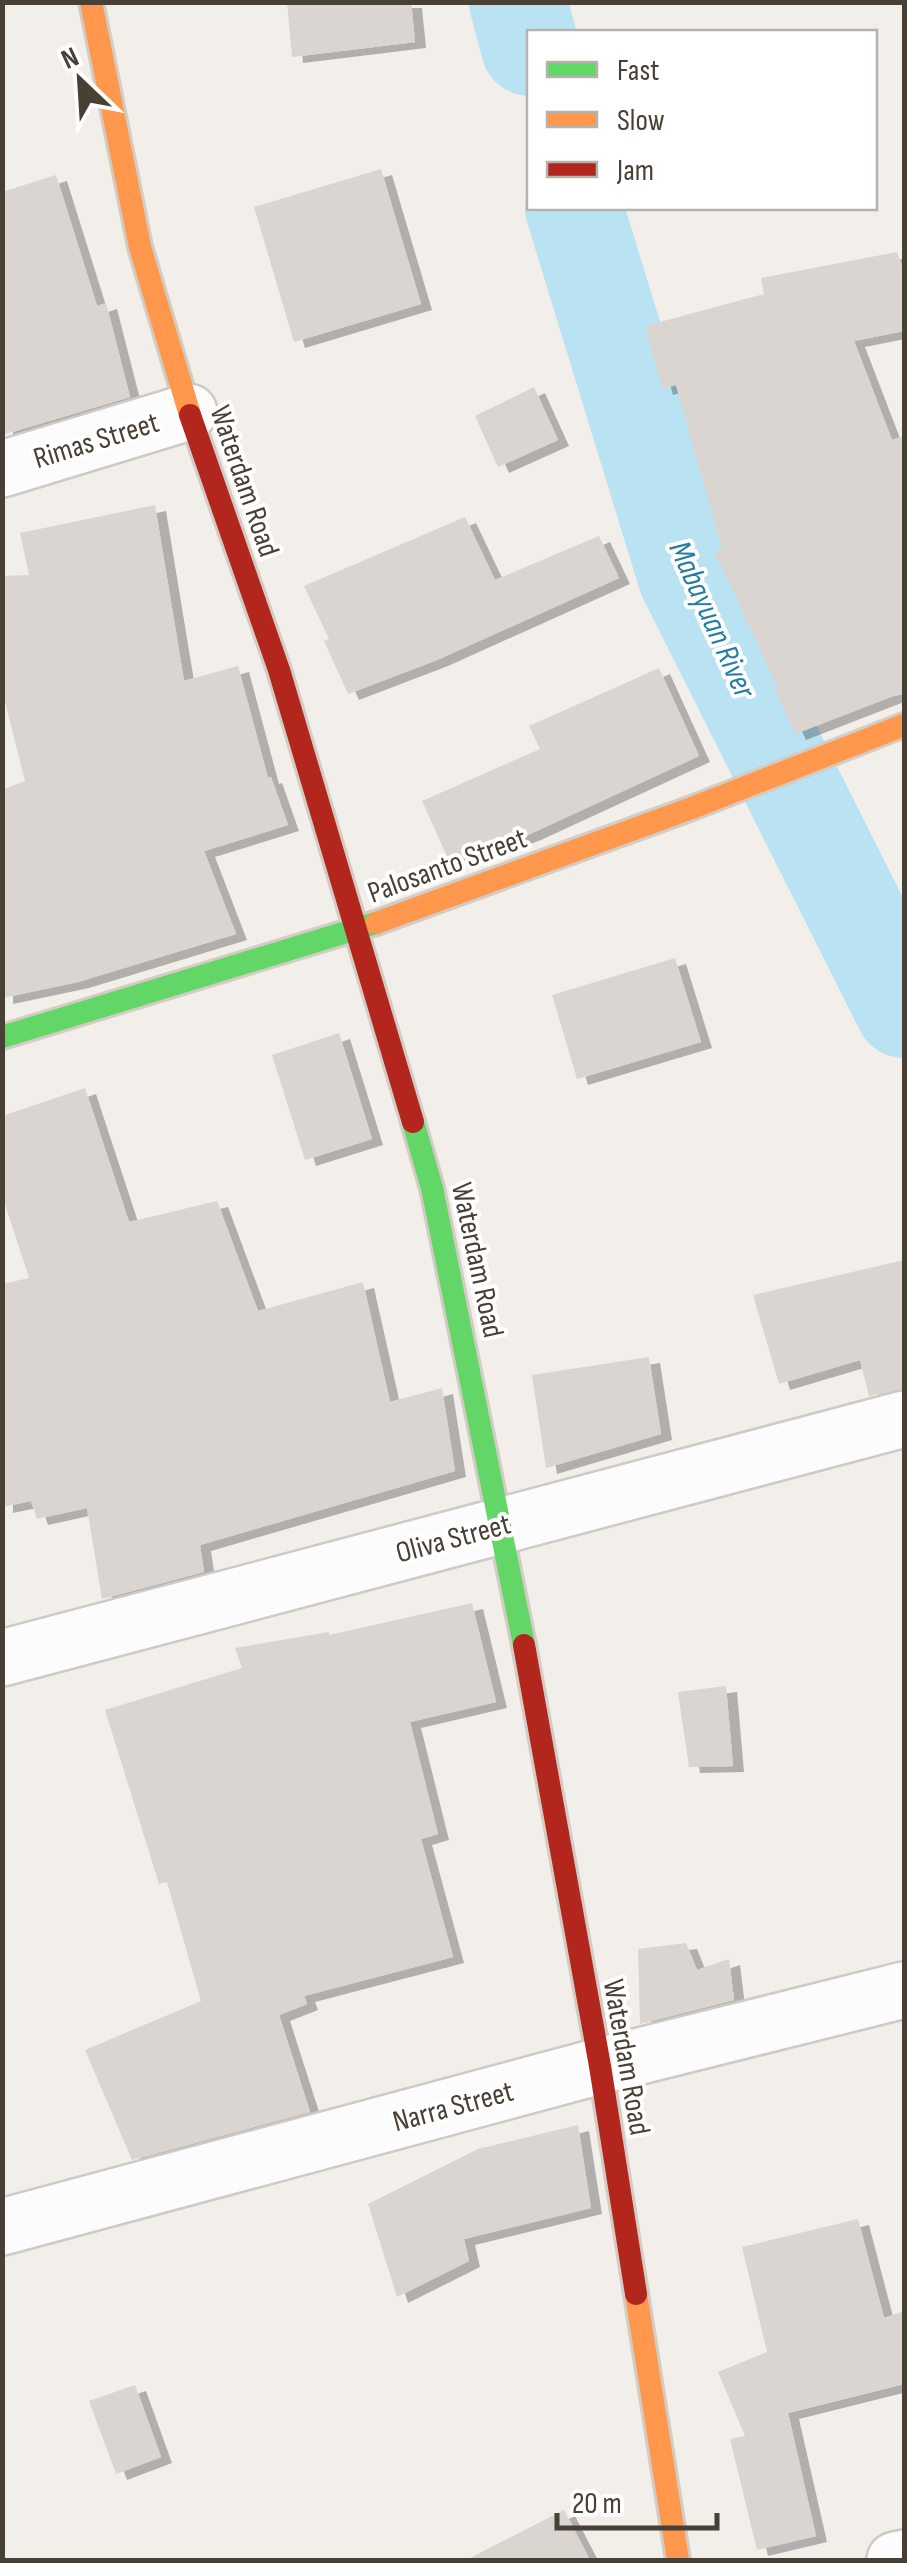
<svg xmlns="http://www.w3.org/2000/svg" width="907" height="2563" viewBox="0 0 907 2563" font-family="'Sofia Sans Condensed',sans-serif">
<defs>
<filter id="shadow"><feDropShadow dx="11" dy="6" stdDeviation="0" flood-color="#0004"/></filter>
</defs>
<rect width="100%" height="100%" fill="#f2eeea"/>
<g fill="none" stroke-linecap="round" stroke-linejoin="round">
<path stroke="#b9e2f2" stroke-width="98" d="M518,2L530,47
M574,208L687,577L904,1009"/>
</g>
<path fill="#dad5d1" filter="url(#shadow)" d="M287,2H411L415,42L292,57Z
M381,169L421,304L294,342L254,207Z
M56,175L97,306L106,303L130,397L2,435V192Z
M897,252L904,272V331L854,341L892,440L904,436V694L893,696L795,734L774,689L778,688L715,552L722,548L676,385L662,389L645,326L764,294L761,278Z
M534,387L558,440L498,467L475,416Z
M155,505L184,681L238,666L268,778L271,777L288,825L204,851L236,934L78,982L2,998V790L25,781L2,690V576L29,575L20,533Z
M465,517L495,580L599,536L619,578L437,660L348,694L324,641L329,639L304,586Z
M659,668L699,756L530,834L450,863L422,801L540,749L529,726Z
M675,958L701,1042L577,1079L552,995Z
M339,1033L372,1139L305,1160L272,1055Z
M85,1088L129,1222L217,1201L258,1311L363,1282L390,1402L442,1388L455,1471L200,1545L204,1572L102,1599L87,1508L37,1519L31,1501L2,1507V1284L29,1278L2,1195V1116Z
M904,1260V1389L869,1396L860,1360L779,1384L753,1295Z
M649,1357L661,1434L546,1468L532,1375Z
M472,1603L496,1702L410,1722L438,1834L421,1839L453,1957L304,1996L307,2004L279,2015L310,2112L132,2160L85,2050L201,2001L167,1882L159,1884L105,1710L242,1668L235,1648L329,1632V1635Z
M726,1686L733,1766L689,1767L678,1692Z
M686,1943L697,1970L729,1959L734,2000L640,2024L638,1949Z
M578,2125L591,2208L464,2239L469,2261L397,2297L368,2204L478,2149Z
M858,2219L884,2318L904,2311V2384L788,2413L816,2536L757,2550L730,2439L745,2436L718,2372L767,2352L742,2247Z
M135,2385L161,2457L116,2474L89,2401Z
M564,2510L590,2560H466Z"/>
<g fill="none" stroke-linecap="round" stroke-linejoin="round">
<g stroke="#cecac6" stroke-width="60">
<path id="street" d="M2,469L189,412
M2,1658L904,1419
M2,2227L600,2066L904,1990
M895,2560L904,2558"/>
</g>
<g stroke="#d3ccc2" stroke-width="28">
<path id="fast" d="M2,1037L376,923
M413,1122L432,1188L524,1645"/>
</g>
<g stroke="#d3ccc2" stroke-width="28">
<path id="slow" d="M91,2L140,247L190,415
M376,923L692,808L904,725
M636,2294L678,2560"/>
</g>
<g stroke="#d3ccc2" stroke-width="28">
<path id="jam" d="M190,415L279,670L413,1122
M524,1645L600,2066L636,2294"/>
</g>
<use href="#street" stroke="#fdfcfc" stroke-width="55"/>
<use href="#fast" stroke="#63d668" stroke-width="22"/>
<use href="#slow" stroke="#ff974d" stroke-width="22"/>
<use href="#jam" stroke="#b3261e" stroke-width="22"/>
</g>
<g text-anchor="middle" stroke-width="8" stroke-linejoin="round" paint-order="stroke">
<g font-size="30" fill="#483f35" stroke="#fff">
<text transform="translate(96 440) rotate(-17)" y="10">Rimas Street</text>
<text transform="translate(245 481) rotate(71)" y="10">Waterdam Road</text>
<text transform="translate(447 865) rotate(-20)" y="10">Palosanto Street</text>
<text transform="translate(478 1260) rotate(78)" y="10">Waterdam Road</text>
<text transform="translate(453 1538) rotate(-15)" y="10">Oliva Street</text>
<text transform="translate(627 2057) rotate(80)" y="10">Waterdam Road</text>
<text transform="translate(453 2106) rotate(-15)" y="10">Narra Street</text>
</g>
<g font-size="32" font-style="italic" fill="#247da2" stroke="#fff">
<text transform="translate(713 619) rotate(66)" y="11">Mabayuan River</text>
</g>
</g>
<rect width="907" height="2563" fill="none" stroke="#483f35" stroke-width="10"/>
<rect x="527" y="30" width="350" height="180" fill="#ffffff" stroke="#b6b2ae" stroke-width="2.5"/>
<rect x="547" y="62" width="50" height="15" fill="#63d668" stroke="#b6b2ae" stroke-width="2.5"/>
<text x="617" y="80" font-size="30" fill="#483f35">Fast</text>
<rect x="547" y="112" width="50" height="15" fill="#ff974d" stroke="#b6b2ae" stroke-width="2.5"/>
<text x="617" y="130" font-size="30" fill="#483f35">Slow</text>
<rect x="547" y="162" width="50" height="15" fill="#b3261e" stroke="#b6b2ae" stroke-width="2.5"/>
<text x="617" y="180" font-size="30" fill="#483f35">Jam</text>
<g transform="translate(80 80) rotate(335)" stroke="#ffffff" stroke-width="8" paint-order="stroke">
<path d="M0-8L18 38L0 25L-18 38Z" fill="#483f35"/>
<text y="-15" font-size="28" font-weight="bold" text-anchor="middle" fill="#483f35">N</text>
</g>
<path d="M557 2513v15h160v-15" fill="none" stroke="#483f35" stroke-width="5"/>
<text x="572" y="2513" font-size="30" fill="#483f35" stroke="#ffffff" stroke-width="8" paint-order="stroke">20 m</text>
</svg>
